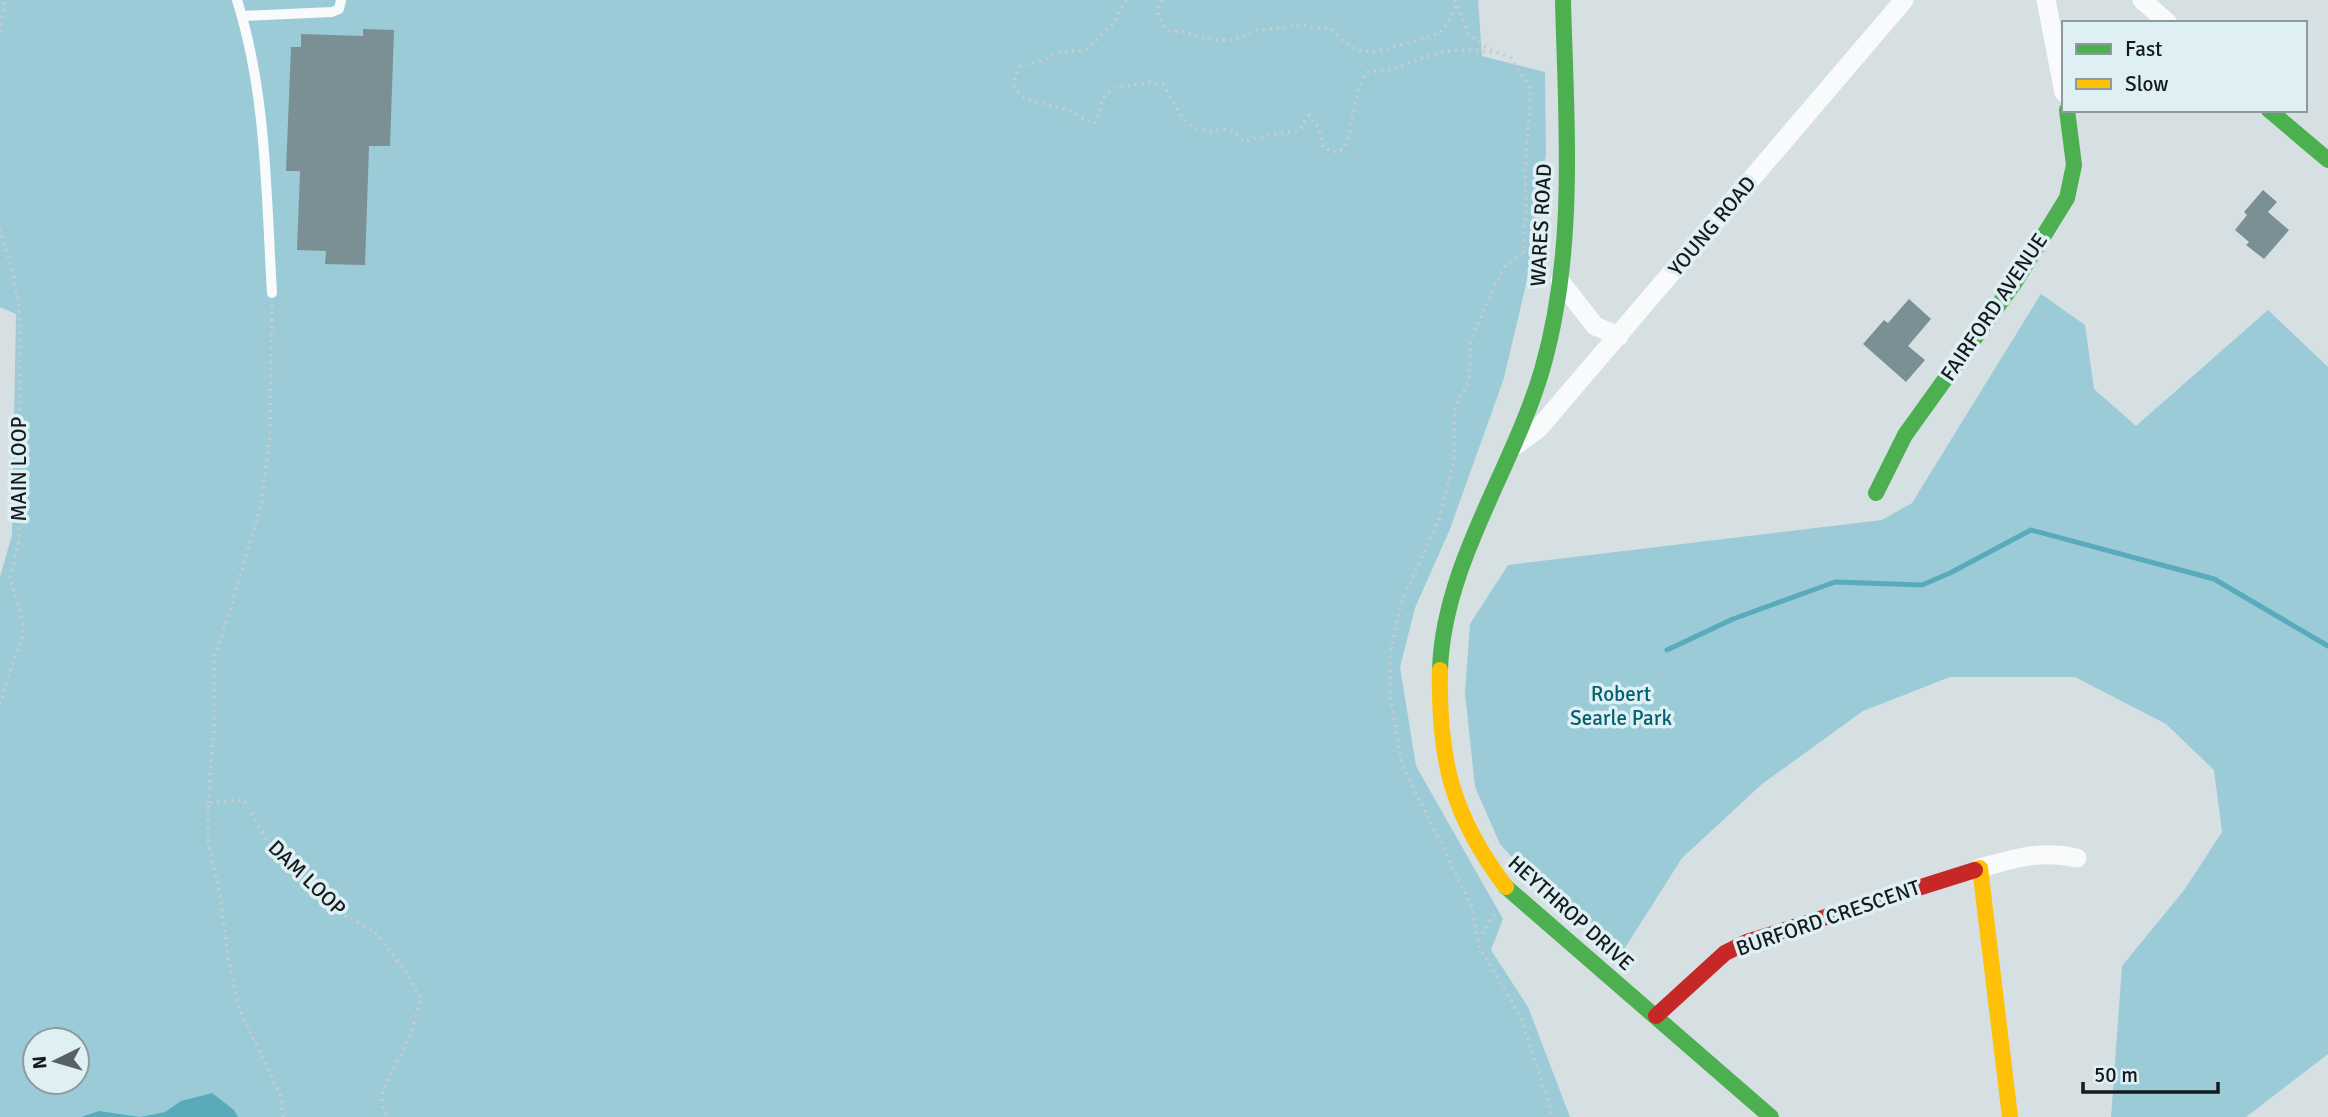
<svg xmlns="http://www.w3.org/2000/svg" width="2328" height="1117" viewBox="0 0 2328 1117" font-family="Signika,sans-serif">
<rect width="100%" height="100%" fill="#d6dfe2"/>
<path fill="#9acbd7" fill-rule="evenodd" d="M0,0H1478L1482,56L1545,72L1546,154L1526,284L1504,378L1450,529L1415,608L1400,667L1416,766L1503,919L1491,950L1528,1007L1570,1117H0V577L12,535L16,314L0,307ZM35,1040H77V1082H35Z
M2041,294L2085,325L2094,389L2136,426L2268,310L2328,367V1054L2246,1117H2111L2122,966L2185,889L2222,832L2214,770L2166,724L2075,677H1950L1863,711L1762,784L1682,858L1621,954L1534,881L1500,844L1475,787L1465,693L1470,624L1508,565L1882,520L1912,503Z"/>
<path fill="#59abbc" d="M212,1093L234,1110L238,1117H81L99,1111L140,1117L165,1112L181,1101Z"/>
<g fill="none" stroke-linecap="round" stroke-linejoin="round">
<path stroke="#59abbc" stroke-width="5" d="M1667,650L1733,619L1835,582L1922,585L1950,573L2031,530L2214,579L2328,646"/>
</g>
<path fill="#7a9094" d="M363,29L394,30L390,146H369L365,265L325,264L326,251L297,250L300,171H286L291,47H301V34L363,36Z
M2263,190L2277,202L2268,212L2289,230L2264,259L2246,245L2249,242L2235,230L2247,215L2244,212Z
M1909,299L1931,319L1908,346L1925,360L1906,382L1863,344L1884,320L1888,323Z"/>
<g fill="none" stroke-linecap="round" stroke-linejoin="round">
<path stroke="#c9cbcd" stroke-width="3.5" stroke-dasharray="2 5" stroke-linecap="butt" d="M1126,0L1112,25L1085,51H1064L1040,61L1020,66C999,100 1042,102 1064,109C1074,112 1084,119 1094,124C1101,109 1099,100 1113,88L1151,82L1163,85C1173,99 1181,123 1198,129C1218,137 1224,119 1244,142L1255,138L1300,130L1309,115L1319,129L1323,147L1333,152L1343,149C1355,127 1352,86 1369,71C1395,72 1408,62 1432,55C1454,48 1474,50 1497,53
M1162,0L1158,7L1159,18L1165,28L1171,32L1180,31L1214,40H1232L1257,30L1282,28L1293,24L1333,30C1358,62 1378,51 1411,42C1421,39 1435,37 1442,30C1448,25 1452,13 1456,6
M1455,0L1469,34L1487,48L1511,58L1531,89L1525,170L1526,206L1523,252L1503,268L1470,341L1469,381L1454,410L1455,456L1439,519L1401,603L1390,654L1391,702L1402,764L1471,905L1479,946L1521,1018L1553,1117
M0,32L5,0
M0,229L13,274L19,308L20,504L19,540L10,578L24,627L20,648L14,659L0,704
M1523,252L1544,246
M208,803L214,728V657L231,608L261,505L270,436L272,305
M1479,940L1496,910
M283,1117L281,1096L240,1011L228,958L220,895L208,840V803L244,800L269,845L336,911L374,931L406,972L421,998C417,1012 413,1026 408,1040C399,1065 372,1090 387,1117"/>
<path stroke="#f9fafb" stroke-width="10" d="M237,0C267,95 266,195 272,293
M242,16L332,12L339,9L341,0"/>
<path stroke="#f9fafb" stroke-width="19" d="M2046,0L2064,93
M2142,0L2168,23
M1560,281L1595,326L1619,336
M1516,445L1539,428L1904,0
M1980,868C2017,858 2039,850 2077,858"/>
<path stroke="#4caf50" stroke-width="16" d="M2269,110L2328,160
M1876,493L1905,435L2015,282L2067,198L2074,165L2067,110
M1440,670C1443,565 1513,469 1542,370C1577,249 1566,124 1563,0
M1506,887L1771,1117"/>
<path stroke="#ffc107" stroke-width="16" d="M1440,670C1438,759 1452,816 1506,887
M1975,870L1980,868L2010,1117"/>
<path stroke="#c62828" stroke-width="16" d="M1656,1016L1725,953L1747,942L1975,870"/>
</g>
<g text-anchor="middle" stroke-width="7" stroke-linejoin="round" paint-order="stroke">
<g font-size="21" fill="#151b1d" stroke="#def0f4">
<text transform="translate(1541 225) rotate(-87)" y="7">WARES ROAD</text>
<text transform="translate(1712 226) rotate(-50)" y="7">YOUNG ROAD</text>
<text transform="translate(1994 307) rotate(-56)" y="7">FAIRFORD AVENUE</text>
<text transform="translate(19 469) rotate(-90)" y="7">MAIN LOOP</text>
<text transform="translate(307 878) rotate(44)" y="7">DAM LOOP</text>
<text transform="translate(1571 913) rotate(42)" y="7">HEYTHROP DRIVE</text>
<text transform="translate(1828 918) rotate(-19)" y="7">BURFORD CRESCENT</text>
</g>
<g font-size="21" fill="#036070" stroke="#def0f4">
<text x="1621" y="701">Robert<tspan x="1621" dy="24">Searle Park</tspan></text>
</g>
</g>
<rect x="2062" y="21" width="245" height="91" fill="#def0f4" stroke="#8e9b9e" stroke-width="2"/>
<rect x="2076" y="44" width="35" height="10" fill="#4caf50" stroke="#8e9b9e" stroke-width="2"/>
<text x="2125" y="56" font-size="21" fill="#151b1d">Fast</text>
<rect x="2076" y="79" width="35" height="10" fill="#ffc107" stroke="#8e9b9e" stroke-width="2"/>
<text x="2125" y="91" font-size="21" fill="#151b1d">Slow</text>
<g transform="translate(56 1061) rotate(265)"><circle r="33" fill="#def0f4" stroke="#8e9b9e" stroke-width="2"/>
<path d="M0-5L12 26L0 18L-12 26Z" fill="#596062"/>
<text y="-10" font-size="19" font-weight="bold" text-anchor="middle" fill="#151b1d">N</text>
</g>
<path d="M2083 1082v10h135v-10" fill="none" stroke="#151b1d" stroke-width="3.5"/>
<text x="2094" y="1082" font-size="21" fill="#151b1d" stroke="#def0f4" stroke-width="5" paint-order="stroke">50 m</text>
</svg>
